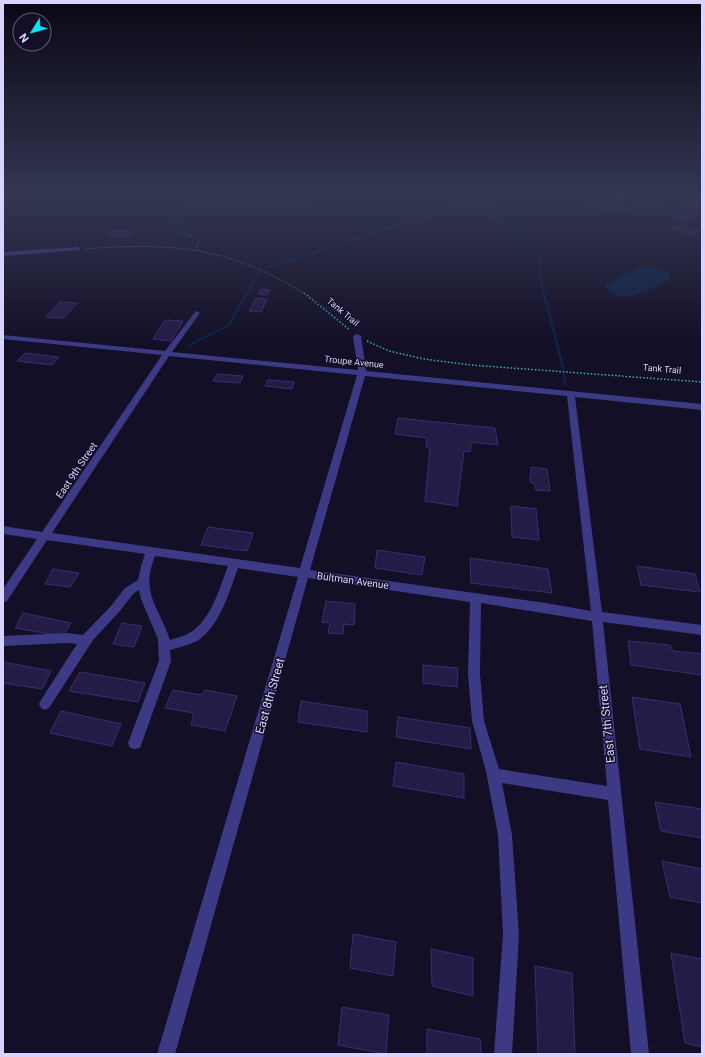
<svg xmlns="http://www.w3.org/2000/svg" width="705" height="1057" viewBox="0 0 705 1057" font-family="Roboto,sans-serif">
<rect width="100%" height="100%" fill="#130f26"/>
<path fill="#0c2248" d="M656,267L670,272V279C653,289 617,309 604,285L639,267Z"/>
<g fill="none" stroke-linecap="round" stroke-linejoin="round">
<path stroke="#0c2248" stroke-width="2" d="M482,198L497,220L526,244L540,260L541,282L544,294
M268,267L492,196
M247,294L258,275"/>
<path stroke="#0c2248" stroke-width="2.5" d="M544,293L563,368
M188,346L229,325L247,293
M564,375L565,385"/>
</g>
<path fill="#241b47" stroke="#3b2d73" d="M594,196L601,202L589,204L580,199Z
M684,196H695L698,202H687Z
M652,200L659,202L655,208L642,205L643,203L650,204Z
M689,204L702,207L700,210H702V213L683,208Z
M607,205L622,209L617,213L600,210Z
M633,208H645L653,214L634,215L626,209Z
M680,212L695,215L688,222L674,219Z
M681,226L689,230L694,229L700,232L688,235L672,228Z
M129,230V236L109,237V232Z
M261,289L270,290L267,295L258,294Z
M256,298L267,299L261,312L249,311Z
M60,302L77,303L64,318L46,317Z
M165,320L183,321L171,341L153,339Z
M25,353L59,357L52,365L17,361Z
M217,374L243,376L240,383L213,381Z
M268,380L294,382L292,389L265,386Z
M398,418L495,428L498,445L471,442L470,452L464,451L457,506L425,501L430,448L426,447L427,438L395,434Z
M531,467L547,469L550,491L536,490L534,483L530,482Z
M511,506L536,509L539,540L512,537Z
M208,527L253,533L247,551L201,545Z
M377,550L425,557L422,575L375,568Z
M470,558L548,569L552,593L471,583Z
M637,566L695,574L700,592L641,585Z
M53,569L79,573L70,587L45,584Z
M326,601L355,604L354,625L344,624L343,634L328,633L330,623L322,622Z
M23,613L71,623L63,636L15,628Z
M122,623L142,626L134,647L113,644Z
M628,641L670,645L673,651L702,654V675L631,665Z
M3,662L51,671L42,689L3,683Z
M423,665L458,668L457,687L423,683Z
M80,672L145,683L138,702L69,691Z
M173,690L202,695L205,690L237,696L225,731L191,725L194,713L165,708Z
M632,697L680,704L691,757L640,749Z
M301,701L367,711V732L298,722Z
M61,711L121,724L112,746L50,733Z
M398,717L470,728L471,749L396,737Z
M396,762L464,774V798L393,786Z
M655,802L702,809V838L661,831Z
M662,861L702,869V903L670,897Z
M353,934L396,942L393,976L350,968Z
M431,949L473,958V996L432,986Z
M671,953L702,959V1047L685,1043Z
M535,966L572,973L575,1054H538Z
M342,1007L389,1015L386,1054L338,1045Z
M427,1029L480,1039L481,1054H427Z"/>
<g fill="none" stroke-linecap="round" stroke-linejoin="round">
<path stroke="#2fb8b0" stroke-width="1" stroke-dasharray="1 1.5" stroke-linecap="butt" d="M197,201L464,198
M85,249C172,242 230,247 305,294
M195,250L199,242C191,234 180,234 172,226L187,210L204,196"/>
<path stroke="#2fb8b0" stroke-width="1.5" stroke-dasharray="1.5 2" stroke-linecap="butt" d="M304,293L350,330
M367,341L389,351L424,359L471,365L702,382"/>
<path fill="#3d3a85" fill-rule="evenodd" d="M611,196H617L624,200L619,201Z
M78,247L80,248V250L3,256V252Z
M197,311L200,313L172,352L358,370L353,336L357,334L361,336L366,371L702,404V410L575,397L602,612L702,625V635L603,622L649,1054H631L608,800L502,783L512,835L519,935L512,1054H494L503,935L498,835L486,771L472,721L468,674L470,602L308,578L175,1054H157L298,577L238,568C230,590 219,628 197,641C189,645 179,647 170,650L171,661L140,748L135,749L130,748L128,743L159,661L158,639L141,599L139,590L133,594L119,612L93,640L49,708L45,710L41,708L39,704L41,700L77,644L67,643L3,646V636L67,633L83,635L111,606L125,588L138,580L141,566L145,554L47,540L7,601L3,603V589L37,539L3,534V526L42,532L162,355L3,339V335L165,351L195,312ZM169,356L357,375L300,568L52,533ZM365,376L567,396L591,611L546,603L310,570ZM155,556L228,566C219,589 212,618 191,632C185,636 177,638 170,640C159,606 140,594 155,556ZM481,603L592,621L607,786L499,769L484,721L480,674Z"/>
</g>
<linearGradient id="sky" x2="0" y2="1"><stop stop-color="#0a0815"/><stop offset="0.57" stop-color="#333752"/><stop offset="1" stop-color="#333752" stop-opacity="0"/></linearGradient>
<rect width="705" height="344" fill="url(#sky)"/>
<g text-anchor="middle" stroke-width="3" stroke-linejoin="round" paint-order="stroke">
<g font-size="9" fill="#d9d4ff" stroke="#130f26">
<text transform="translate(343 312) rotate(40)" y="3">Tank Trail</text>
<text transform="translate(354 362) rotate(6)" y="3">Troupe Avenue</text>
<text transform="translate(662 369) rotate(5)" y="3">Tank Trail</text>
</g>
<g font-size="10" fill="#d9d4ff" stroke="#130f26">
<text transform="translate(76 470) rotate(-56)" y="4">East 9th Street</text>
<text transform="translate(353 580) rotate(8)" y="4">Bultman Avenue</text>
</g>
<g font-size="12" fill="#d9d4ff" stroke="#130f26">
<text transform="translate(270 696) rotate(-74)" y="4">East 8th Street</text>
<text transform="translate(607 724) rotate(-96)" y="4">East 7th Street</text>
</g>
</g>
<rect width="705" height="1057" fill="none" stroke="#d9d4ff" stroke-width="8"/>
<g transform="translate(32 32) rotate(233)"><circle r="19" fill="#130f26" stroke="#625e7d"/>
<path d="M0-3L7 15L0 10L-7 15Z" fill="#00e5ff"/>
<text y="-6" font-size="11" font-weight="bold" text-anchor="middle" fill="#d9d4ff">N</text>
</g>
</svg>
